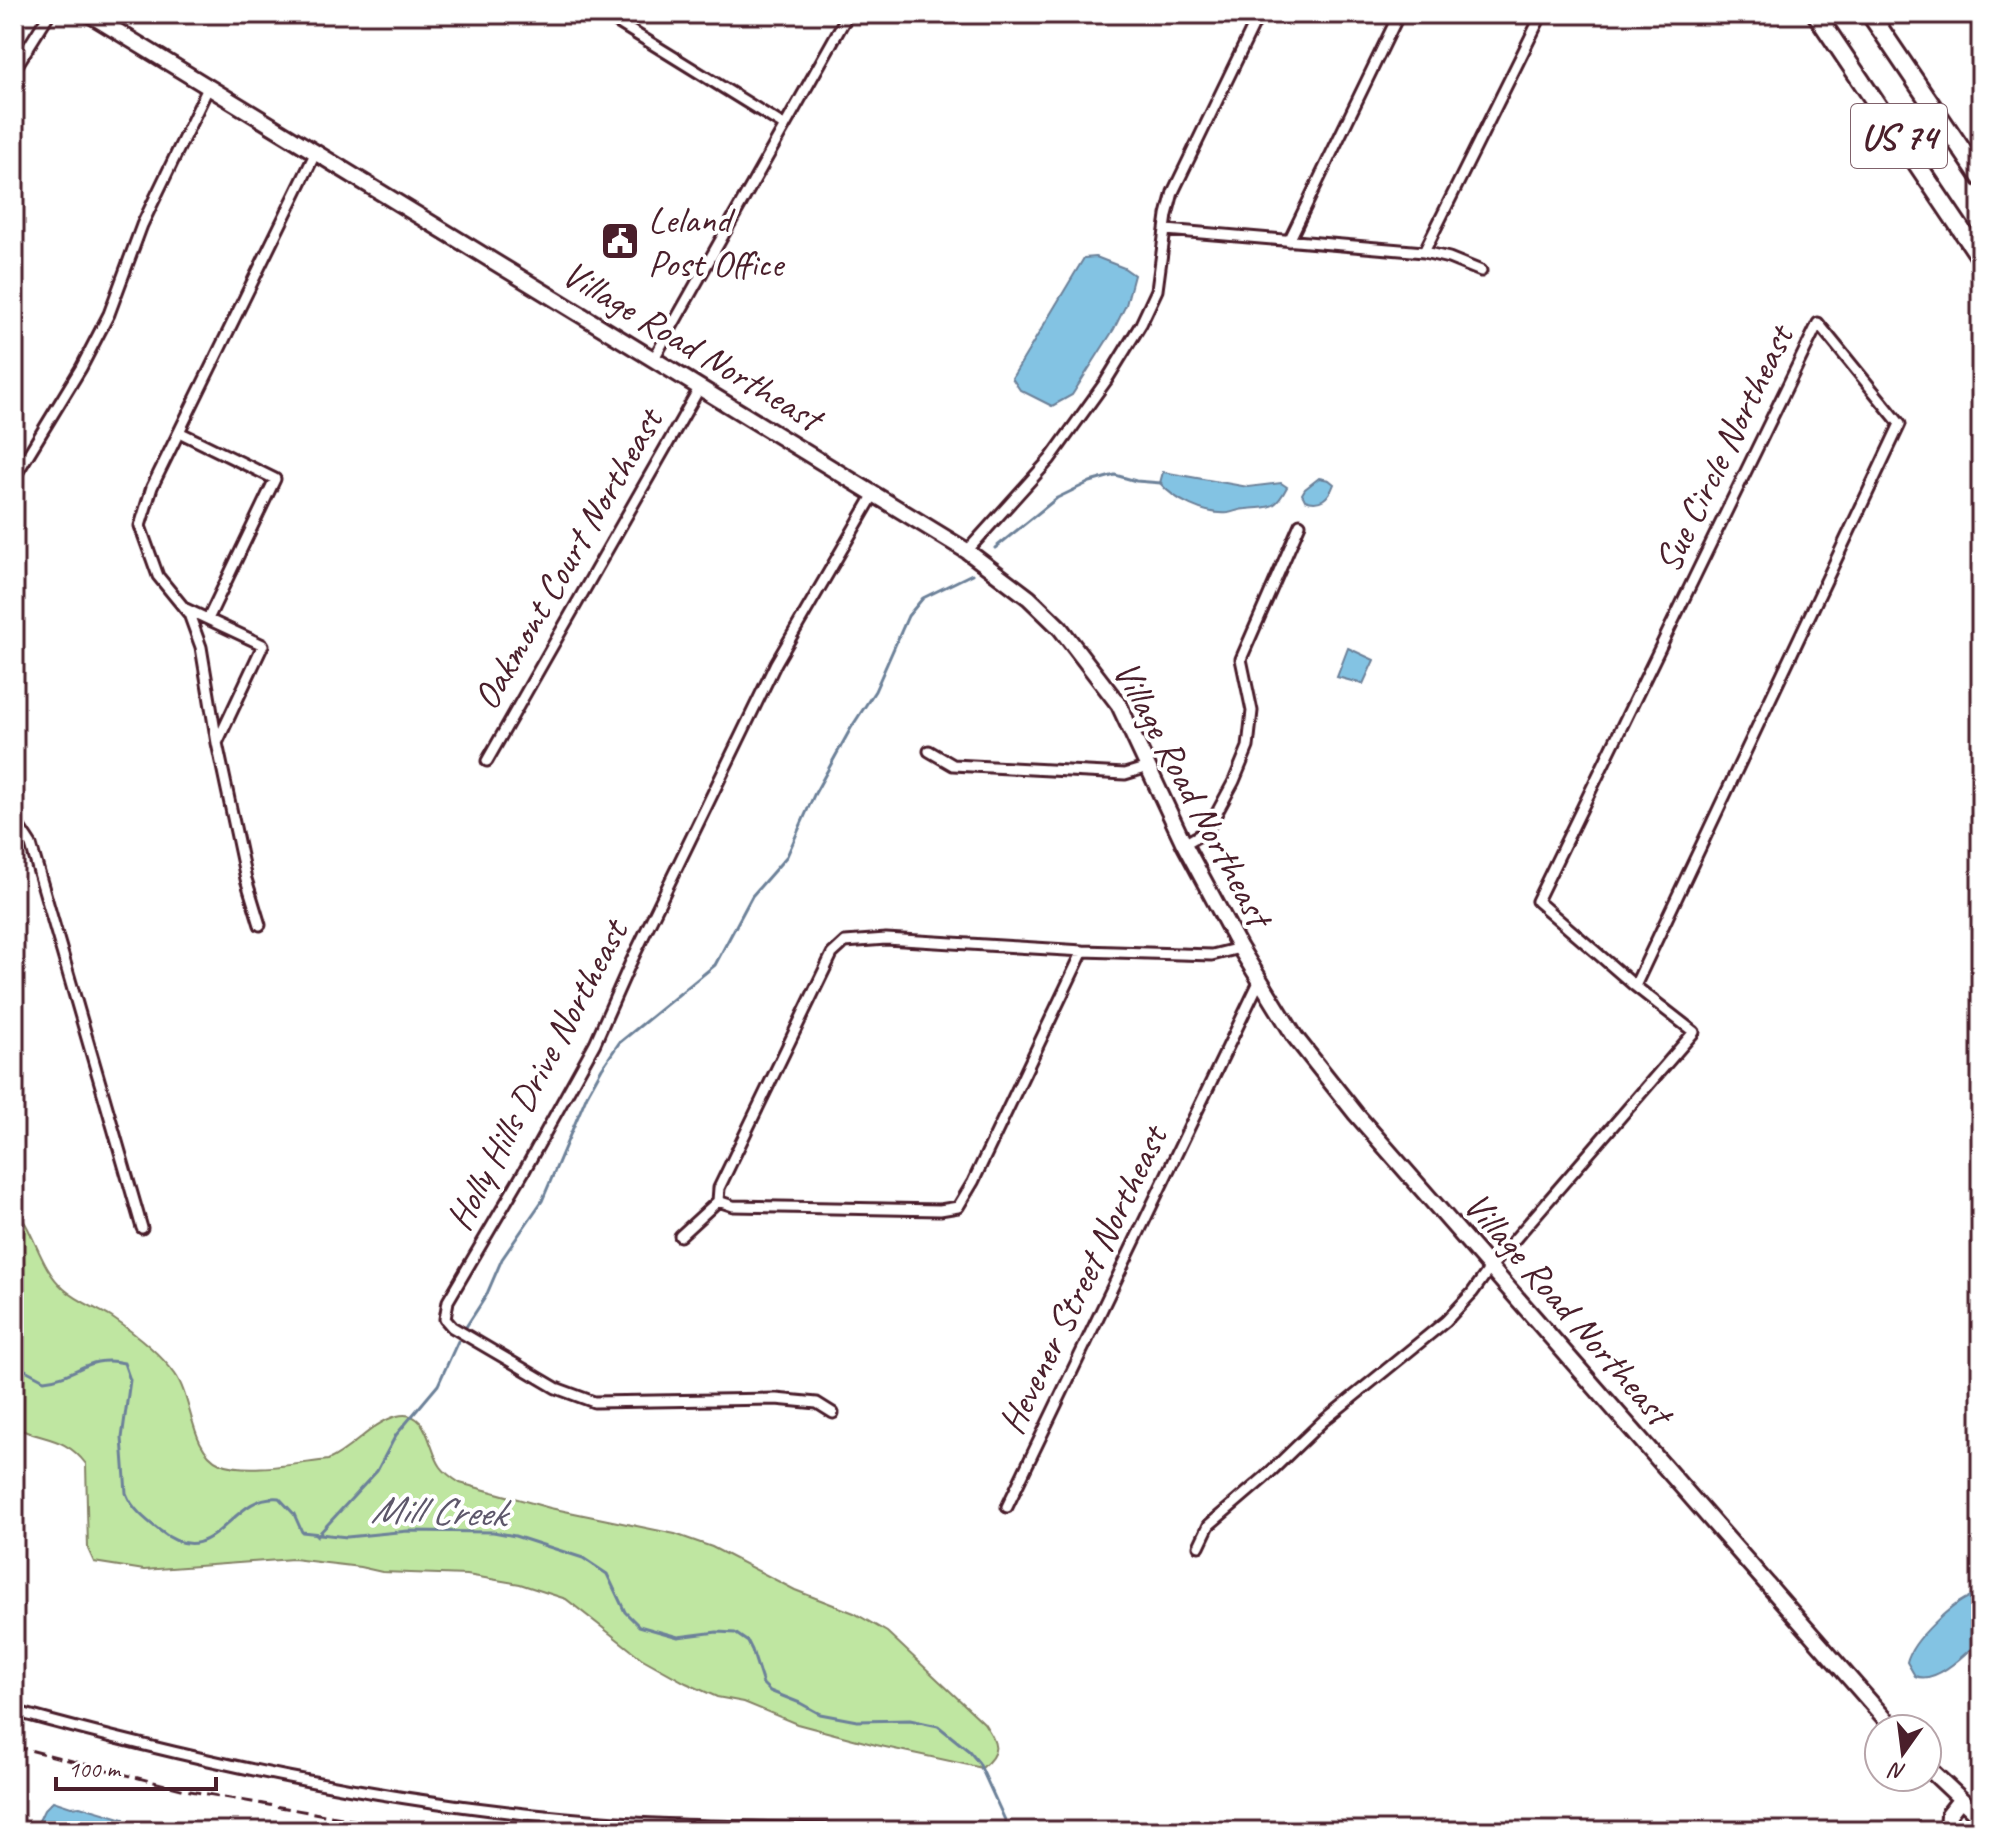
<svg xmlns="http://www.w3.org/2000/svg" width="1995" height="1845" viewBox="0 0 1995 1845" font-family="Caveat,sans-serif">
<rect width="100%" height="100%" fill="#fff"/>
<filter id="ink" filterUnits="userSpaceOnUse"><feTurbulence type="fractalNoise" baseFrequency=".0125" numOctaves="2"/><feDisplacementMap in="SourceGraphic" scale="16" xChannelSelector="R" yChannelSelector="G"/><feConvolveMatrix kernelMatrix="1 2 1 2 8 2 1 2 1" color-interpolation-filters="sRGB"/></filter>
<g filter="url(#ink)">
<path fill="#bfe6a1" stroke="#848266" stroke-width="2" d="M14,1207C35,1231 39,1267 64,1289C77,1301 96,1308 111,1317C133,1332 159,1352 175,1374C193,1399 190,1450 220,1463C247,1474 299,1463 328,1460C353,1449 371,1423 397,1416C429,1408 428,1450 441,1467C446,1474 452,1478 460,1483L550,1508L675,1534L712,1547L795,1590L854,1613L887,1632L984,1723C997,1744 1002,1751 982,1768L876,1745L797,1724L744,1702L717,1697L686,1683L641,1658L566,1599L520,1584L467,1575L382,1572L360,1567L293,1559L144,1570L94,1562L88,1549L86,1464C65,1436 44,1441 14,1427Z"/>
<path fill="#83c3e3" stroke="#6c8199" stroke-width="2" d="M1096,257L1124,268L1134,275L1126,305L1114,329L1072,395L1052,406L1020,390L1012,378L1084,258Z
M1163,472L1248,487L1281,483L1287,487C1274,512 1269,506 1246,509C1240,509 1234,512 1228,513C1205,515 1174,500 1160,483Z
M1319,478L1329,480L1334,484C1329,498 1320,506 1305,500L1302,494L1305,489Z
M1348,648L1374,660L1363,684L1337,677Z
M1974,1595L1981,1597V1639C1966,1653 1936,1685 1915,1676L1907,1662C1912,1640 1953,1602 1974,1595Z
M53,1801L71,1807L80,1806L124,1819L126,1831H34L44,1810Z"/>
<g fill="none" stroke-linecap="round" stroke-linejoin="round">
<path stroke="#6c8199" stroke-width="3" d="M995,548L1057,498L1090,482L1115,475L1136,481L1161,483
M464,1330L486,1296L502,1259L542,1201L587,1095L602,1068L619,1043L715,965L752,896L787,856L814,795L851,728L875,691L908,616L923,598L972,574
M14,1364L44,1380C77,1377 88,1354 124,1363L130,1380L122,1438L126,1493C132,1509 146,1520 159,1530C215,1575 229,1493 279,1498L294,1514L302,1532L347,1537L408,1531L493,1532L515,1536L583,1558L607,1574L625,1612L639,1626L678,1637L717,1632L735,1633L748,1642L752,1650L763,1684L770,1691L800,1703L820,1714L857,1721L910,1720L938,1726L969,1751L979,1763L1010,1831
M317,1536L377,1471L396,1435L438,1385L458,1341"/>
<g stroke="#4a1f2b" stroke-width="15">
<path id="street" d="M604,14L785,126
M14,70L49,14
M1166,230L1424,252L1449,258L1481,271
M1289,241L1399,14
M1424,252L1542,14
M1818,323L1900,424L1635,986L1537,901Z
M653,360L848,14
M179,432L275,479L208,619
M14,478L81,368L109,314L142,225L208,88
M967,551L1050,459L1106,381L1141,324L1157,290L1167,215L1173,192L1259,14
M186,609L263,645L217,743
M929,751L953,765L1125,774L1148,767
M487,761L700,387
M14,819L31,845L142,1228
M1184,844L1207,831L1234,781L1248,747L1252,711L1241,659L1300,524
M260,925L246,879L217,743L201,647L189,614L158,576L140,526L152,487L315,154
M886,939L1083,951L973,1182L958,1207L940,1210L733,1206L718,1201L719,1188L832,954L845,942Z
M1083,951L1212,955L1240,948
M680,1236L718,1201
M833,1413L817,1403L776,1399L594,1402L556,1388L452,1327L445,1319L448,1301L523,1173L595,1043L630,964L776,663L874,494
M1007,1507L1259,982
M1199,1546L1209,1525L1265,1477L1322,1422L1446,1321L1472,1293L1490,1268L1694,1032L1635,986
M14,1711C195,1761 378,1801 566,1818C672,1828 779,1826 886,1831"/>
</g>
<g stroke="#4a1f2b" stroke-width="20">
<path id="secondary" d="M89,14L967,551L1029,598L1060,628L1119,705L1184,844L1240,948L1295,1037L1356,1114L1894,1729
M1927,1767L1981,1818
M1948,1831L1949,1814L1960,1800"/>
</g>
<g stroke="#4a1f2b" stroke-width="22">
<path id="highway" d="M1816,14L1981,259
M1870,14L1981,178"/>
</g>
<use href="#street" stroke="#fff" stroke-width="9"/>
<use href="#secondary" stroke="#fff" stroke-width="14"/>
<use href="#highway" stroke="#fff" stroke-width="16"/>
<path stroke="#4a1f2b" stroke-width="3" stroke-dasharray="12 6" stroke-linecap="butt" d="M14,1746L185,1790L414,1831"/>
</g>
</g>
<defs>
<g id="civic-square" transform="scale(2)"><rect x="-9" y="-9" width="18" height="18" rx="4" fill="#4a1f2b" stroke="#fff"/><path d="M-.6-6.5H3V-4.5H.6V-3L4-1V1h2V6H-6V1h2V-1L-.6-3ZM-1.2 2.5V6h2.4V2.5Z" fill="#fff"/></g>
</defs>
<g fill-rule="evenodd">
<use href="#civic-square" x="620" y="241"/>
</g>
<g text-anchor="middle" stroke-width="8" stroke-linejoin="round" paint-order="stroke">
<rect fill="#fff" stroke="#80626b" stroke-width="2" x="1851" y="104" width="96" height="64" rx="6"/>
<g font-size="36" font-weight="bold" fill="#4a1f2b">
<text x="1899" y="149">US 74</text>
</g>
<g font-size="38" fill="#4a1f2b" stroke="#fff" text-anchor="start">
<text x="648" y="232">Leland<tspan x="648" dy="44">Post Office</tspan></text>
</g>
<g font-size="38" fill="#4a1f2b" stroke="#fff">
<text transform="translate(692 345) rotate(31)" y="13">Village Road Northeast</text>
<text transform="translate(1723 449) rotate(-64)" y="13">Sue Circle Northeast</text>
<text transform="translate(567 559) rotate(-60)" y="13">Oakmont Court Northeast</text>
<text transform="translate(1193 793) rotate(62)" y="13">Village Road Northeast</text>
<text transform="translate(536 1075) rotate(-62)" y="13">Holly Hills Drive Northeast</text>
<text transform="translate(1082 1280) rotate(-64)" y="13">Hevener Street Northeast</text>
<text transform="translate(1568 1308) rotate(49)" y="13">Village Road Northeast</text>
</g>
<g font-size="40" font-style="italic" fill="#5e586b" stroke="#fff">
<text transform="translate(438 1510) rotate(2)" y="14">Mill Creek</text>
</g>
</g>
<rect width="1995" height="1845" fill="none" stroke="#fff" stroke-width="48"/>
<rect x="24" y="24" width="1947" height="1797" fill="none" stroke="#4a1f2b" stroke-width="3" filter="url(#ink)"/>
<g transform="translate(1903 1753) rotate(194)"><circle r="38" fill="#ffffff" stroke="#b7a5aa" stroke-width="2"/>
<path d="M0-6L14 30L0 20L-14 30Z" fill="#4a1f2b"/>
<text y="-12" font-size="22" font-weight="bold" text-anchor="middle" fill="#4a1f2b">N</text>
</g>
<path d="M56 1777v12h160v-12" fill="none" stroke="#4a1f2b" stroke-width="4"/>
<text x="68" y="1777" font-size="24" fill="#4a1f2b" stroke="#ffffff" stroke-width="6" paint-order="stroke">100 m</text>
</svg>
